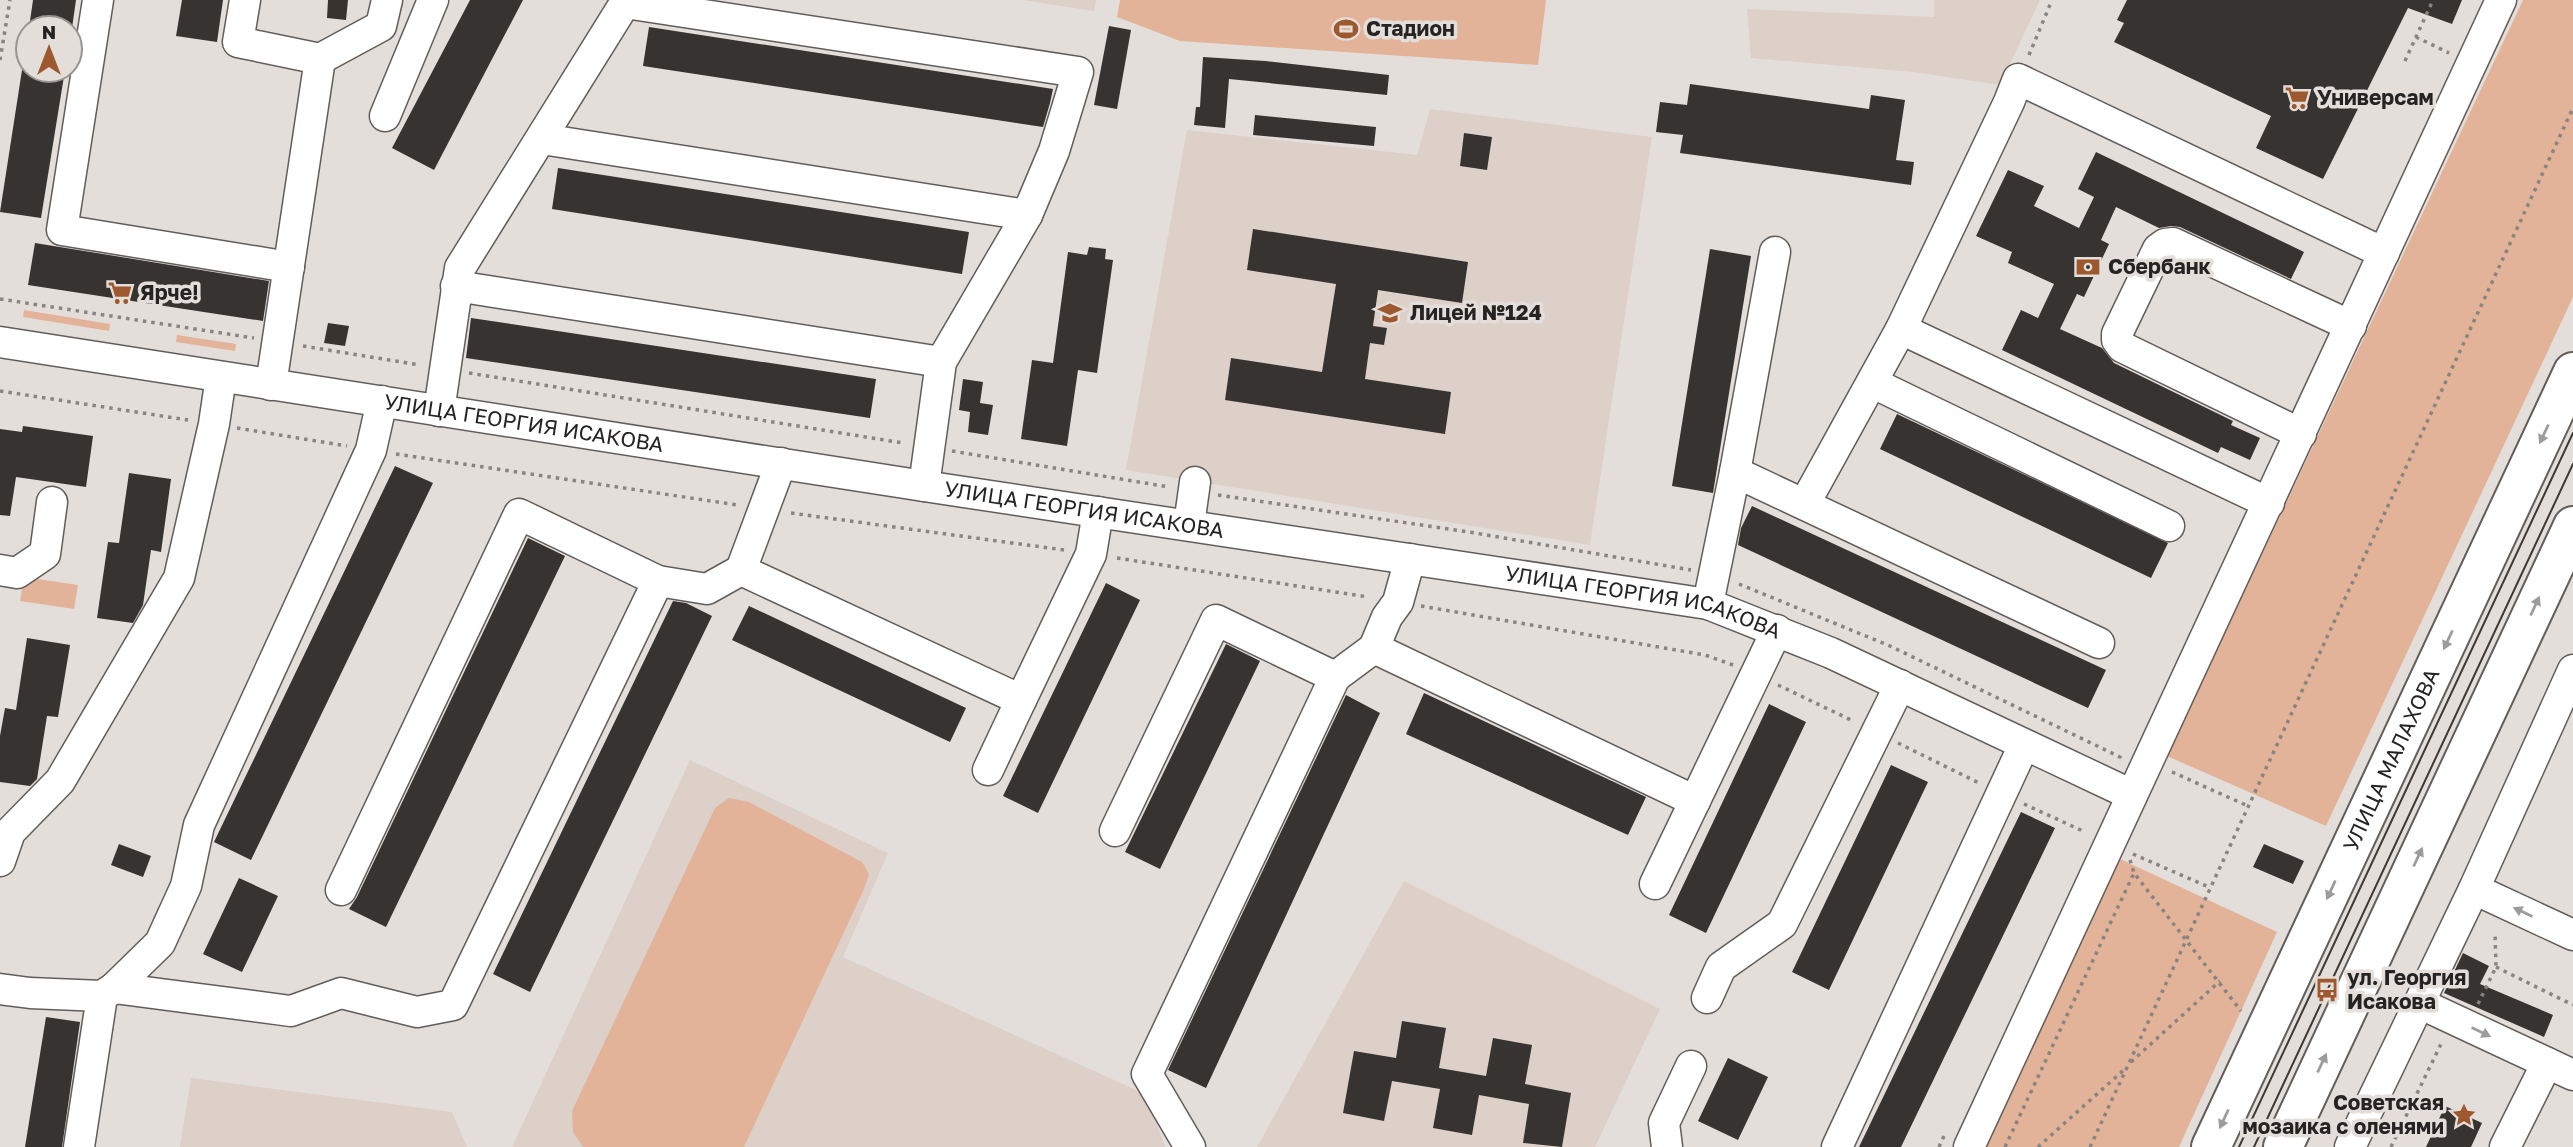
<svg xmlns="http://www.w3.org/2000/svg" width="2573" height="1147" viewBox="0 0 2573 1147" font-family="'Golos Text',sans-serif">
<rect width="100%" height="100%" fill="#e4dedb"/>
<path fill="#dcd0c9" d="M1023,0H1096L1094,11Z
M1934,0H2040L2000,85L1913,72L1751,58L1747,9L1934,17Z
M1430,109L1652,137L1590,545L1126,470L1187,130L1417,155Z
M690,760L888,853L843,957L1147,1095L1165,1147H512Z
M1404,881L1660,1009L1595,1147H1257Z
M191,1078L452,1112L467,1147H180Z"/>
<path fill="#e2b399" d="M1120,0H1546L1538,65L1180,41L1117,17Z
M2523,0H2573V297L2326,826L2167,756Z
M24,310L110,324L109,331L23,317Z
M177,335L236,344L235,351L176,342Z
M24,577L78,585L74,609L20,601Z
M729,798L749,802L862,862L869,874L864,889L744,1147H583L573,1132L572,1111L715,808Z
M2118,858L2277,932L2179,1147H1986Z"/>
<path fill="#373331" d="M33,0H76L72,28H29Z
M182,0H223L217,42L176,36Z
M328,0H348L346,20L327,18Z
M470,0H523L434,170L392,148Z
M2127,0H2462L2452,24L2408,8L2323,179L2256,148L2271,116L2114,42L2124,23L2117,20Z
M1109,26L1131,30L1117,109L1094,105Z
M649,27L1053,89L1050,103L1043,127L643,66Z
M1203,57L1265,61L1389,75L1387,95L1229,79L1225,128L1194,125L1196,107H1200Z
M22,70H65L41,218L0,212Z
M1690,84L1869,109L1871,95L1905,100L1896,160L1914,162L1911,185L1680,153L1683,135L1656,132L1660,102L1687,105Z
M1255,115L1376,127L1374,146L1253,135Z
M1464,133L1492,137L1487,170L1460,166Z
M2096,152L2304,252L2291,279L2180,227L2171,226L2159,228L2116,207L2101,240L2109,244L2084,297L2077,294L2060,329L2102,348L2114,363L2233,421L2231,425L2260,438L2250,460L2221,447L2218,453L2002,350L2021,310L2038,318L2054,284L2008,263L2012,252L1976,236L2008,170L2044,186L2034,206L2079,228L2094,197L2078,189Z
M558,168L969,232L962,274L552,209Z
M1253,229L1468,262L1462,303L1378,290L1373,326L1387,328L1384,345L1370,343L1365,379L1451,392L1445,434L1225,400L1231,358L1322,372L1336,284L1247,270Z
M35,243L269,281L263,321L28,285Z
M1089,247L1106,249L1105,259L1113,260L1097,373L1078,370L1067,446L1021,439L1032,360L1053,363L1068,252L1087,255Z
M1710,249L1751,256L1713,493L1672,486Z
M471,318L876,379L870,418L466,358Z
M328,323L349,326L345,346L324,343Z
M963,379L983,382L980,403L993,405L988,435L968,432L970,412L959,410Z
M1897,414L2168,543L2151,578L1880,449Z
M23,426L93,436L86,487L16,477L10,516L0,515V429L22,432Z
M395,466L433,483L251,860L214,842Z
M129,473L171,479L161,552L151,550L143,605L133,623L97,618L108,542L119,543Z
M1752,506L2106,670L2088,708L1738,545L1741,528Z
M528,538L565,556L386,927L349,909L357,897Z
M1106,583L1140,600L1038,813L1003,796Z
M673,601L686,603L712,616L530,992L493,974Z
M749,606L966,708L950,742L732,640Z
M27,638L70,645L58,717L47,716L37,779L30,786L0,782V736L5,708L16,710Z
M1226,644L1260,661L1160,869L1125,852Z
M1424,693L1646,797L1628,835L1406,734Z
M1346,695L1380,713L1206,1088L1168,1070Z
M1769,704L1806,722L1706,933L1669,915Z
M1891,765L1928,782L1829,990L1792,972Z
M2021,812L2055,828L1901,1147H1859Z
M119,844L151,856L143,877L111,865Z
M2264,844L2304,861L2293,884L2253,867Z
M239,878L278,896L242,972L203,954Z
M2463,953L2489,966L2480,984L2553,1015L2544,1037L2444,993Z
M46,1017L80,1022L62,1147H25Z
M1402,1021L1446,1028L1439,1068L1486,1076L1493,1038L1532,1045L1525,1084L1571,1093L1562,1147L1523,1143L1529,1104L1479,1095L1472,1135L1433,1128L1440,1089L1392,1081L1384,1121L1343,1113L1354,1051L1396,1058Z
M1728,1058L1768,1077L1738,1140L1698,1121Z
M2445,1106L2482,1123L2471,1147H2426Z"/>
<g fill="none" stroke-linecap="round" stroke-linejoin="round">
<g stroke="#625d5a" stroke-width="33">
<g id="minor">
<path d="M98,0L62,230L289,267"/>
<path d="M245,0L238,42L320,59L271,385"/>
<path d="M320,59L381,26L387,0"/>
<path d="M385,116L433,0"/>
<path d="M542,139L1027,215"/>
<path d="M456,286L941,362"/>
<path d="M1901,329L2269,503"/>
<path id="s1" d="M0,342L924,486L1708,604L1831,653L2132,795"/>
<path d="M1873,383L2169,526"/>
<path d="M439,411L460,268L625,3L1078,72L1054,151L1027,215L941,362L924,486"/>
<path d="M2301,434L2122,347L2117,340V334L2158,249L2165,244L2173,243L2351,326"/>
<path d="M1735,472L1775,252"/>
<path d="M1805,503L1901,329L2009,102L2018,79L2384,253"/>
<path d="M1189,525L1195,482"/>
<path d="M1410,559L1398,602L1387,617L1374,648L1695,801"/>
<path d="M0,570L17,573L45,554L52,502"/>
<path d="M741,570L781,463"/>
<path d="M658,581L707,589L741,570L1021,700L988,770"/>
<path d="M1708,604L1735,472L2099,643"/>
<path d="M1021,700L1091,554L1098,512"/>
<path d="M1115,831L1216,620L1335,677"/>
<path d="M0,861L10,832L60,781L179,578L214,424L221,377"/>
<path d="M1655,884L1777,630"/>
<path d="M2474,889L2573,935"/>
<path d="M114,988L160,943L186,886L199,825L371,450L382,401"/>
<path d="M0,989L30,993L102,996L114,988L291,1011L341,993L417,1012L453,1005L658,581L519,514L341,890"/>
<path d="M1707,998L1721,967L1782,924L1900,685"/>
<path d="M2419,1003L2573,1075"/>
<path d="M79,1147L102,996"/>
<path d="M1190,1147L1147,1074L1335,677L1374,648"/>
<path d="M1667,1147L1664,1123L1691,1066"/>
<path d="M1837,1147L2024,745"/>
<path d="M1969,1147L2501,0"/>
<path d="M2350,1147L2474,889L2573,670"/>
<path d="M2505,1147L2547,1063"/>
</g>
</g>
<g stroke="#625d5a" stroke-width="42">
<g id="major">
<path id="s2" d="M2211,1147L2573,372"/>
<path d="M2283,1147L2573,526"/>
</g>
</g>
<path stroke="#888482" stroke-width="3.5" stroke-dasharray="3.5 5" stroke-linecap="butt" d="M2416,37L2449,53
M2029,55L2052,0
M0,60L10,0
M2405,61L2433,0
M0,299L254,338
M303,346L420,365
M469,373L903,443
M0,391L188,420
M237,428L347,446
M952,451L1169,487
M396,454L738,505
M1218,495L1475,533L1691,570
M791,513L1064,550
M1117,558L1368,597
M1739,584L1890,646L2120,757L2122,753
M1421,606L1705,655L1733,665
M1778,685L1853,721
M1898,743L1979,783
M2172,772L2248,806
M2024,804L2085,832
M2133,854L2211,888
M2130,860L2134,873L2241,1011
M2496,967L2573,1005
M2478,1004L2496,967L2495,933
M2131,1062L2220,981
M1939,1147L1944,1136
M2005,1147L2134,873
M2038,1147L2126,1068
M2090,1147L2573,108
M2391,1147L2441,1044H2444"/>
<use href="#minor" stroke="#fff" stroke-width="30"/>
<use href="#major" stroke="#fff" stroke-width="38"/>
<path stroke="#3b3837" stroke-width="2" d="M2239,1147L2573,433
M2254,1147L2573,464"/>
</g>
<defs><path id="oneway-solid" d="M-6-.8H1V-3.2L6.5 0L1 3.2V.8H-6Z" transform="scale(1.75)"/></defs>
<g fill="#9d9c9c">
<use href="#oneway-solid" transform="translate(2544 434) rotate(115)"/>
<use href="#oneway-solid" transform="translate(2535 606) rotate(-65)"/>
<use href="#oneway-solid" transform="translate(2448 640) rotate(115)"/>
<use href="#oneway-solid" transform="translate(2418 857) rotate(-65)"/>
<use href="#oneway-solid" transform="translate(2331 890) rotate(115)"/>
<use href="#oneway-solid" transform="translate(2523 912) rotate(-155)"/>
<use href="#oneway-solid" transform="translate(2481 1032) rotate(26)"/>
<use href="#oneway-solid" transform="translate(2322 1063) rotate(-65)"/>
<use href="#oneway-solid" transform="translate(2224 1119) rotate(115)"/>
</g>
<defs>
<g id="stadium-bare" transform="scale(1.89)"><path d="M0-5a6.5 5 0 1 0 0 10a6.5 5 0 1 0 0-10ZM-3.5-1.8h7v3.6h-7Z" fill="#9d582d" stroke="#e4dedb" stroke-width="2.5" paint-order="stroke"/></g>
<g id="supermarket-bare" transform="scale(1.89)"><path d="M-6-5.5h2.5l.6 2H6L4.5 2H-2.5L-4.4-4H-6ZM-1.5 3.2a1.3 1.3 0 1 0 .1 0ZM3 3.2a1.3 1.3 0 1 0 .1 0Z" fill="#9d582d" stroke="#e4dedb" stroke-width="2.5" paint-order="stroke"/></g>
<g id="bank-bare" transform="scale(1.89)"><path d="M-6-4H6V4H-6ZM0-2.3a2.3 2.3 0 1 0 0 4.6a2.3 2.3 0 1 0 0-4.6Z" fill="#9d582d" stroke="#e4dedb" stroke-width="2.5" paint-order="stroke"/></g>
<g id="school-bare" transform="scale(1.89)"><path d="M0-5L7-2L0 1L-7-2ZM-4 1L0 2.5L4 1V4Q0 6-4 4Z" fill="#9d582d" stroke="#e4dedb" stroke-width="2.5" paint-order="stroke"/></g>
<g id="bus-bare" transform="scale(1.89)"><path d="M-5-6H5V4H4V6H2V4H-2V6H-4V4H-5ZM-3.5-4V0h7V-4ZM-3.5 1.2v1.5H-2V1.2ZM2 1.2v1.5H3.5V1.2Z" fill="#9d582d" stroke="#e4dedb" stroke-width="2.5" paint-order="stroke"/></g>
<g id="sight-bare" transform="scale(1.89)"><path d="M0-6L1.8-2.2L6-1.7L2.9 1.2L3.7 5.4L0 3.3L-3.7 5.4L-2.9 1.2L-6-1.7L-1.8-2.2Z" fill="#9d582d" stroke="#e4dedb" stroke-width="2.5" paint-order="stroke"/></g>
</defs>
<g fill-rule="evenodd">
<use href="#stadium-bare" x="1346" y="29"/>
<use href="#supermarket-bare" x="2297" y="98"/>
<use href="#bank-bare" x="2088" y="267"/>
<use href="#supermarket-bare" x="120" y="293"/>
<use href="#school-bare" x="1390" y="313"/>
<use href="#bus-bare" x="2327" y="990"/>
<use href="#sight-bare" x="2464" y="1115"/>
</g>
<g text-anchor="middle" stroke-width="7" stroke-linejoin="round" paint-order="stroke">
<g font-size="21" font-weight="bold" fill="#262423" stroke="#e4dedb" text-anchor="start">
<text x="1366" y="36">Стадион</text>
<text x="2317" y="105">Универсам</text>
<text x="2108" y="274">Сбербанк</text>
<text x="140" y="300">Ярче!</text>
<text x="1410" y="320">Лицей №124</text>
<text x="2347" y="985">ул. Георгия<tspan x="2347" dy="24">Исакова</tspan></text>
<text x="2444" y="1110" text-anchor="end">Советская<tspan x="2444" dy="24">мозаика с оленями</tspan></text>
</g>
<g font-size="21" fill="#262423" stroke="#e4dedb">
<text dy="7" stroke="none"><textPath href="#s1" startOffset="530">УЛИЦА ГЕОРГИЯ ИСАКОВА</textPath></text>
<text dy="7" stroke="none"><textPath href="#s1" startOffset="1097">УЛИЦА ГЕОРГИЯ ИСАКОВА</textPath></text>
<text dy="7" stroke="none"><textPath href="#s1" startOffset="1664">УЛИЦА ГЕОРГИЯ ИСАКОВА</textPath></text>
<text dy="7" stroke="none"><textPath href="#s2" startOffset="427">УЛИЦА МАЛАХОВА</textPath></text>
</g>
</g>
<g transform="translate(49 49)"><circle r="33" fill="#e4dedb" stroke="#989491" stroke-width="2"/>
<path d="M0-5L12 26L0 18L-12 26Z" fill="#9d582d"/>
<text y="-10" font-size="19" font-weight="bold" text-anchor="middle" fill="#262423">N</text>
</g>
</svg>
